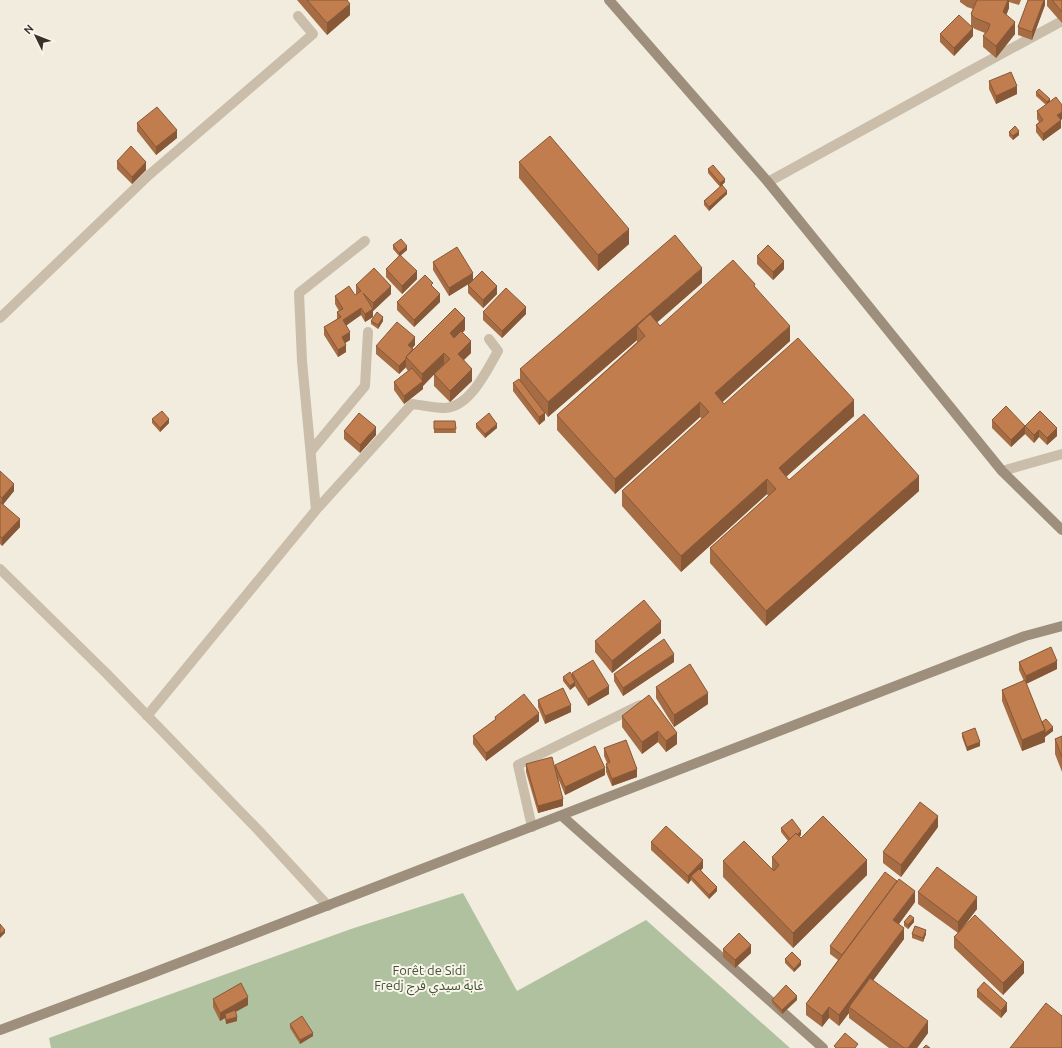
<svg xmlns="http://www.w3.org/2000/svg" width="1062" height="1048" viewBox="0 0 1062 1048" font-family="Ubuntu,'Noto Sans Arabic',sans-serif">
<rect width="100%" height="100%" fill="#f2ecdf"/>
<path fill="#b0c19f" d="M463,893L517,991L646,920L790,1048H51L49,1038L351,929Z"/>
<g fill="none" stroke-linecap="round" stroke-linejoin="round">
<path stroke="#cabeab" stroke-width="10" d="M768,182L968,72L1062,21
M0,318L149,175L313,34L298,16
M311,451L365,386L368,332
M1002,471L1062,454
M316,510L302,361L299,293L365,241
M0,569L107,674L260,832L328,906
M147,716L316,510L412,404C422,405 435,408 445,408C470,407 487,370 498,351L489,339
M532,827L518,765L640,705"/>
<path stroke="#9e8e7c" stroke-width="10" d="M609,0L768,182L1002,471L1062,530
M562,816L823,1048
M0,1030L145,976L1025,636L1062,626"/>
</g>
<path fill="#a66c43" d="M297,0H347L350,15L327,35Z
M960,0H1021L1019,5L1009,2V8L1006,15L1015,34L996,58L983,47V36L985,33L975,29L971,26V14L973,9L967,7L960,2Z
M1045,0V5L1032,40L1018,35V27Z
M1047,0H1062V23L1047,6Z
M940,34L973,36L954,56L940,42Z
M989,81L1017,94L996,104L989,89Z
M1036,92L1050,102L1061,120V128L1043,141L1036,132V125L1039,122L1037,119V111L1046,105L1036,96Z
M137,123L177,138L156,155L137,131Z
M1009,132L1019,135L1013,140L1009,136Z
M117,161L146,170L132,184L117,169Z
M519,162L629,244L598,271L519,178Z
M708,169L725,182L722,185L727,194L709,211L704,205V201L720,187L708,173Z
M393,245L407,250L401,255L417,279L402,294L386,277V269L399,256L393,249Z
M757,256L784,269L773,280L757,264Z
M433,262L473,280L497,294L483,308L468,293V285L472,282L449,296L433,270Z
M702,283L657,322L660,326L755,287L790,341L722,402L724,404L854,416L786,477L789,480L919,491L766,626L710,563V548L768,496L767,494L681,572L622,506V491L702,419L700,417L615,494L557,430V415L637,342V340L548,417L545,413V420L539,425L513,391V383L520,381V369Z
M356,285L391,294L373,311V317L365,322L361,315L346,325L350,340L345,343L346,352L338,357L324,335V327L337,319V312L339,311L335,304V296L355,295L356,294Z
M433,287L440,302L414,327L397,310V302Z
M483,312L526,314L502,338L483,320Z
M371,321H383L378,329L371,324Z
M465,330L462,333L471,353L463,360L472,381L450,402L434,386V374L444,364L423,386V389L404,404L394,390V382L408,371L406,368V367L399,374L376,354V346L415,345L412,348L413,349Z
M152,419L169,423L160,432L152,423Z
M992,420L1025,426L1057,436L1047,445L1039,437L1034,443L1025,434L1011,447L992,428Z
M434,421H455L456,433H434Z
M476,424L497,428L485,438L476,428Z
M344,431L376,435L360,453L344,439Z
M0,467V472L14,491L3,504L20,527L2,546L0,544Z
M661,633L612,673L595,652V641Z
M674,662L623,696L614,681V674Z
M1019,662L1057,669L1026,684L1042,722L1053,731L1045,737V742L1022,751L1002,701V690L1024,681L1019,670Z
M572,673L609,694L588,706L575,686L570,690L563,681V677L572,675Z
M656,687L708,704L674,727L656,698Z
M538,700L571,712L545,724L538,707Z
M622,716L677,733V744L666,752L658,742L642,754L622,727Z
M495,717L539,721L486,761L473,744V736L495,720Z
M962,733L980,746L967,751L962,737Z
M1062,736V772L1055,754V739Z
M604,748L637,777L612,786L606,772V764L607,763L604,756Z
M526,764L555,769V765L605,775L565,795L558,778L563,806L538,813L526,772Z
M938,827L901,877L883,863V852Z
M781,828L801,835L799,837L801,838L867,875L793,948L723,877V861L772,868V857L788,841L781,832Z
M651,842L703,868L701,870L717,891L709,899L691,880L688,884L651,850Z
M918,892L977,909L962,929L1024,973L1003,995L954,948V937L958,933L918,904Z
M915,902L899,924L904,939L873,980L928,1033L917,1048H889L849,1018V1013L839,1026L829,1018L822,1027L806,1015V1004L838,960L830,954V946Z
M904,922H914L908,929L904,926Z
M912,934H926L923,942L912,938Z
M723,949L751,953L735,968L723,957Z
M785,959L801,965L794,972L785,963Z
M977,990L1007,1011L1001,1018L977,997Z
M213,999L248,1005L235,1012L237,1021L226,1024L225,1018L220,1021L213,1007Z
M772,1000H797L782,1014L772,1003Z
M290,1024L313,1036L300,1044L290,1028Z"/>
<path fill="#875837" d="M1008,0H1009V8L1003,24V12Z
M1044,0H1045V5L1032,40V32Z
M350,4V15L327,35V23Z
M1015,22V34L996,58V46Z
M973,28V36L954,56V48Z
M1017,86V94L996,104V96Z
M1050,99V102L1047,106V102Z
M1062,112V119L1061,120V128L1043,141V134L1057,115Z
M177,130V138L156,155V147Z
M1019,131V135L1013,140V136Z
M146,162V170L132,184V177Z
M725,179V182L720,187V183Z
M727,191V194L709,211V207Z
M629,229V244L598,271V255Z
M407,246V250L399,257V253Z
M784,261V269L773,280V272Z
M702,268V283L644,334L637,326V340L548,417V402Z
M417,271V279L402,294V286Z
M473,273V281L449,296V288Z
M391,286V294L373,311V303Z
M497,286V294L483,308V300Z
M440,294V302L414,327V320Z
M526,307V314L502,338V331Z
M361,308V315L343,328V320Z
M373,309V317L365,322V314Z
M383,317V321L378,329V325Z
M465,318V330L450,345V333Z
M790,326V341L715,409V393Z
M350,332V340L342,345V337Z
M415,337V345L408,353V345Z
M471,341V353L458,366V354Z
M346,345V352L338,357V350Z
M444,353V364L423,386V389L404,404V396L422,382V374Z
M406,359V367L399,374V366Z
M472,369V381L450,402V391Z
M854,400V416L779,483V468Z
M700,402V417L615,494V479Z
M545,413V420L539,425V417Z
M169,419V423L160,432V428Z
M497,424V428L485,438V434Z
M1025,426V434L1011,447V440Z
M376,427V435L360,453V445Z
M1057,428V436L1047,445V438Z
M1039,430V437L1034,443V435Z
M919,476V491L766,626V611Z
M767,479V494L681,572V556Z
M14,484V491L2,506V498Z
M20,519V527L2,546V538Z
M661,621V633L612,673V661Z
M674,654V662L623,696V688Z
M1057,661V669L1026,684V676Z
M575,682V686L570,690V686Z
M609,686V694L588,706V699Z
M708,693V704L674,727V715Z
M571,705V712L545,724V716Z
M539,713V721L486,761V753Z
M1053,727V731L1045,737V742L1022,751V740Z
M658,731V742L642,754V742Z
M677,733V744L666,752V741Z
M980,742V746L967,751V747Z
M605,768V775L565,795V787Z
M637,769V777L612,786V779Z
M563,799V806L538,813V806Z
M938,816V827L901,877V865Z
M801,831V835L790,844V840Z
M703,860V868L693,878L691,876V880L688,884V876Z
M867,860V875L793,948V933Z
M717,887V891L709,899V895Z
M915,891V902L893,932V920Z
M977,897V909L958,933V922Z
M914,918V922L908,929V925Z
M904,928V939L852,1009L849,1007V1013L839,1026V1015Z
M5,930V933L0,938V934Z
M926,930V934L923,942V938Z
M751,945V953L735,968V960Z
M801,961V965L794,972V969Z
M1024,962V973L1003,995V983Z
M797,996V1000L782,1014V1010Z
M248,997V1005L225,1018V1014V1018L220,1021V1013Z
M1007,1003V1011L1001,1018V1011Z
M829,1007V1018L822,1027V1016Z
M237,1017V1021L226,1024V1020Z
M928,1021V1033L917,1048H908Z
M313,1033V1036L300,1044V1040Z"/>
<path fill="#c17d4e" stroke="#875837" d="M307,0H347L350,4L327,23Z
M977,0H1008L1003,12L1015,22L996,46L983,36L988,30L990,24L975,18L971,14Z
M1028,0H1044L1032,32L1018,27Z
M1052,0H1062V12Z
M959,15L973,28L954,48L940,34Z
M1011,72L1017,86L996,96L989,81Z
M1039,89L1050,99L1047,102L1036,92Z
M1056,97L1062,105V112L1057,115L1061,120L1043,134L1036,125L1043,120L1037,111Z
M157,107L177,130L156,147L137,123Z
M1015,126L1019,131L1013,136L1009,132Z
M550,136L629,229L598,255L519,162Z
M131,146L146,162L132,177L117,161Z
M713,165L725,179L720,183L708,169Z
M722,185L727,191L709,207L704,201Z
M675,235L702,268L548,402L520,369Z
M401,239L407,246L399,253L393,245Z
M768,245L784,261L773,272L757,256Z
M457,247L473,273L449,288L433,262Z
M400,255L417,271L402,286L386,269Z
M733,260L755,284L754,286L790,326L715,393L724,404L798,338L854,400L779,468L789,480L864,414L919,476L766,611L710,548L776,489L767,479L681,556L622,491L709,412L700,402L615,479L557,415L645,336L637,326L650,314L660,326Z
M374,268L391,286L373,303L363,293L373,309L365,314L361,308L343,320L350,332L342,337L346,345L338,350L324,327L341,317L337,312L343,309L335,296L349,286L355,295L361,291L356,285Z
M482,271L497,286L483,300L468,285Z
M425,275L433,283L431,285L440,294L414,320L397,302Z
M506,288L526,307L502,331L483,312Z
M455,308L465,318L450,333L454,338L461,331L471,341L458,354L472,369L450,391L434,374L450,359L444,353L422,374L406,357Z
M377,312L383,317L378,325L371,321Z
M397,322L415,337L408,345L413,349L406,357V359L399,366L376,346Z
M412,368L423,381L404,396L394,382Z
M519,379L545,413L539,417L513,383Z
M1006,406L1025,426L1040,411L1057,428L1047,438L1039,430L1034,435L1025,426L1011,440L992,420Z
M162,411L169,419L160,428L152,419Z
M359,413L376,427L360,445L344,431Z
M489,413L497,424L485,434L476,424Z
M434,421H455L456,429H434Z
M0,471L14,484L2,498L0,496Z
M0,502L20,519L2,538L0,536Z
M644,600L661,621L612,661L595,641Z
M664,639L674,654L623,688L614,674Z
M1051,647L1057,661L1026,676L1019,662Z
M593,660L609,686L588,699L572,673Z
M690,664L708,693L674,715L656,687Z
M570,672L572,675V677L575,682L570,686L563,677Z
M1025,680L1045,730L1022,740L1002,690Z
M563,688L571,705L545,716L538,700Z
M524,694L539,713L486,753L473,736L496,719L495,717Z
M649,695L677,733L666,741L658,731L642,742L622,716Z
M1046,719L1053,727L1045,733V730L1042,722Z
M975,728L980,742L967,747L962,733Z
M1062,736V757L1055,739Z
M626,740L637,769L612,779L606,764L610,762L604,748Z
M595,746L605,768L565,787L555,765Z
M552,757L563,799L538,806L526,764Z
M920,802L938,816L901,865L883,852Z
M823,816L867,860L793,933L723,861L744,841L774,871L779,865L772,857L796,833L801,838Z
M792,819L801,831L797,835L796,833L790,839L781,828Z
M666,826L703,860L688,876L651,842Z
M937,867L977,897L958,922L918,892Z
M699,869L717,887L709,895L691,876Z
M885,872L897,881L842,955L830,946Z
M899,879L915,891L893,920L904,928L839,1015L829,1007L822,1016L806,1004Z
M910,915L914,918L908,925L904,922Z
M975,915L1024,962L1003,983L954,937Z
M0,924L5,930L0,934Z
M915,926L926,930L923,938L912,934Z
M739,933L751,945L735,960L723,949Z
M792,952L801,961L794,969L785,959Z
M870,978L928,1021L908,1048H904L849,1007Z
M984,982L1007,1003L1001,1011L977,990Z
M241,983L248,997L220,1013L213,999Z
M786,985L797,996L782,1010L772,1000Z
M1046,1003L1062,1016V1048H1010Z
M235,1010L237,1017L226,1020L225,1014Z
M302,1016L313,1033L300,1040L290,1024Z
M845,1033L858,1044L855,1048H836L834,1046Z
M926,1045L930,1048H923Z"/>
<g text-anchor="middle" stroke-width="4" stroke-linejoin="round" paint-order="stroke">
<g font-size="13" fill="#41562f" stroke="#faf5ec">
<text x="429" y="975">Forêt de Sidi<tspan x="429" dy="15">Fredj غابة سيدي فرج</tspan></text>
</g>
</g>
<g transform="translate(36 36) rotate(313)" stroke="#faf5ec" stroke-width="3" paint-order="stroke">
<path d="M0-3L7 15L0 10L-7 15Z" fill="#38312a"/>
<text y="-6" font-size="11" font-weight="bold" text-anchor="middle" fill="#38312a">N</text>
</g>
</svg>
